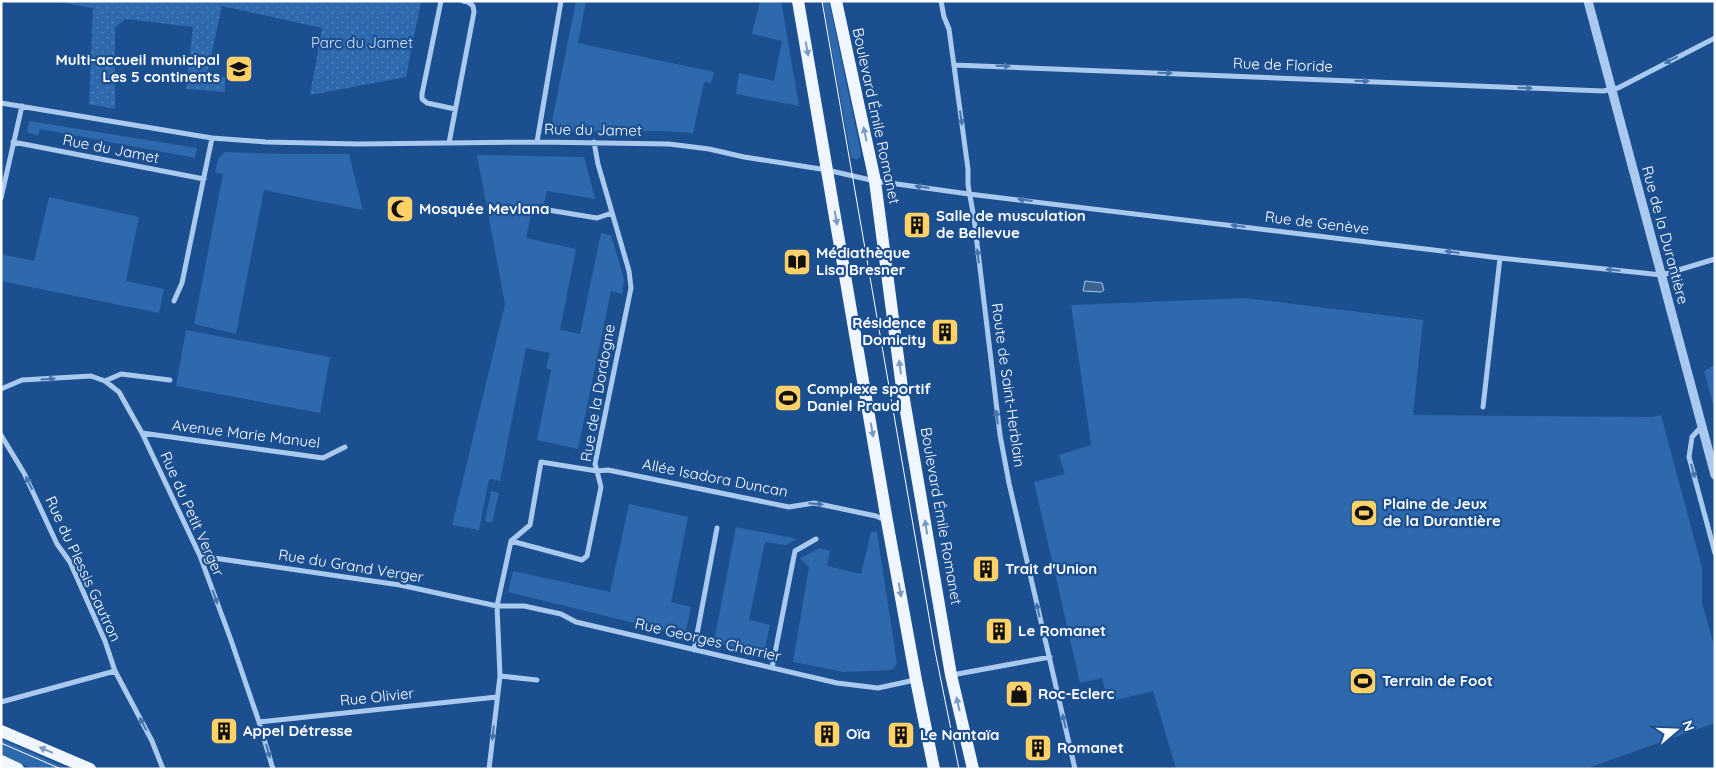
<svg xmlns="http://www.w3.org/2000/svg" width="1716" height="770" viewBox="0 0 1716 770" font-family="Quicksand,sans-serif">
<defs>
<pattern id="park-dots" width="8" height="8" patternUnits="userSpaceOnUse" patternTransform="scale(1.25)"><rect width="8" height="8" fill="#2e69ad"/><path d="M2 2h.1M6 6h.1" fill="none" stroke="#4d80b9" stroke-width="1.8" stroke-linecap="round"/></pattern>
</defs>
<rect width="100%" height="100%" fill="#1b4f8f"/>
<path fill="#2e69ad" d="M576,1H586L578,43L714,72L711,83L704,82L693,133L661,131L561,132L557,130L552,121Z
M760,1H781L799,106L736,94L739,73L774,81L782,41L752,34Z
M823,1H829L861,153V156L856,160L851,157Z
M29,121L197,148L195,158L40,129L38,136L27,132Z
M225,152L283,154H349L363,210L264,190L236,334L194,324L223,174L215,172L218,159Z
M477,155L584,157L595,199L547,191L544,203L533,206L526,238L576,249L560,330L580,334L601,233L611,235L624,279L622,294L611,291L578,449L537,440L551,370L546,368L550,353L526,348L500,481L489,479L479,530L452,525L505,304Z
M49,197L139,217L126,281L164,289L159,313L1,281V254L34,261Z
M1246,298L1423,320L1413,415L1651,417L1661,415L1702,568V603L1715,648V723L1585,769H1176L1153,691L1108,702L1102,678L1080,683L1034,482L1065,474L1059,455L1091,445L1071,305Z
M186,330L330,357L320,413L176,386Z
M1715,365V411L1704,371Z
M491,491L499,493L492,523L485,521Z
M629,504L688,517L671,602L691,607L686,631L679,634L508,592L513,571L610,592Z
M736,527L797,539L786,545L765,542L749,620L770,625L765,648L756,653L714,642Z
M871,532H877L897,664L892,670L844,672L793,662L809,567L800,559L819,548L830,551L827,566L861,574Z
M1,739L69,769H33L1,755Z"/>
<path fill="url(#park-dots)" d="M53,1H421L406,77L310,95L322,28L222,6L207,74L225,77V92L186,89L193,27L125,19L115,28V109L89,104L93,8Z"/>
<path fill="#3c6290" stroke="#9cc4f0" d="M1085,281L1102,283L1104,290L1101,292L1083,291Z"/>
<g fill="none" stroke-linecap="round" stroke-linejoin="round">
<path stroke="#a9c9ee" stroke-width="5" d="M441,1L422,94V99L427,103L455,109
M941,1L944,17L949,29L968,169V185L974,218L1000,435L1009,483L1075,769
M954,65L1603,91L1618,88L1715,38
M1,103L212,138L266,142L359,144L537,142L669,144L709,149L744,157L827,170L875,181L969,194L1500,258L1662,275L1715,259
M13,142L204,179
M537,142L561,1
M449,143L474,12L473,6L468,2L463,1
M1,198L22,106
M542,209L597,218L612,213
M174,301L182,283L212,138
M105,381L121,374L170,380
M1,389L22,380L91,376L105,381L119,392L142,433L200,556L231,640L259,722L273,769
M1483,407L1500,258
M1701,427L1692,437L1689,457L1715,553
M142,433L323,458L345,447
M1,435L24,473L57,544L70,562L105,641L115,671L152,741L163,769
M511,541L582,560L587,556L601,487L597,471L608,470L789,507L814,503L876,516L885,520
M200,556L400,585L497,606H524L561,614L576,622L837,683L878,688L915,680
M694,650L717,528
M772,668L795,551L816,539
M952,675L1050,657
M500,676L537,680
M1,702L115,671
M259,722L497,697
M489,769L500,676L497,606L511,541L530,525L541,462L597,471L595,464L631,288L629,271L598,164L594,142"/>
<path stroke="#a9c9ee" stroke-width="9" d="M1588,1L1715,475"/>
<path stroke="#f0f6ff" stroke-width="12" d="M798,1L887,521L916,680L934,769
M836,1L875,181L902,388L951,675L973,769
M1,731L90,769
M1,761L18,769"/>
<path stroke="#fff" stroke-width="1" d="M822,1L935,651L959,769
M1,743L61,769"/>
</g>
<defs><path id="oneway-solid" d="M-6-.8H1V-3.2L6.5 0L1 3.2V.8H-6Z" transform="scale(1.25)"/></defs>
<g fill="#7b9ac1">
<use href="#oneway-solid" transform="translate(807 49) rotate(80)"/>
<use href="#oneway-solid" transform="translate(865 134) rotate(-102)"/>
<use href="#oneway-solid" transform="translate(836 218) rotate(80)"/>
<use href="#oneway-solid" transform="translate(900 367) rotate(-97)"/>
<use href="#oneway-solid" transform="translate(872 430) rotate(80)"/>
<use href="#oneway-solid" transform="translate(926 527) rotate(-100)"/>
<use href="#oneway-solid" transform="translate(900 590) rotate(80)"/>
<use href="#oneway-solid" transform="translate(958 704) rotate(-103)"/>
<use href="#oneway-solid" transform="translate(46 750) rotate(-157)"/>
</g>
<g fill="#4674ac">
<use href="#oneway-solid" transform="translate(1671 60) rotate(153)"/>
<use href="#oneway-solid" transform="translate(1003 66) rotate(2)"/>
<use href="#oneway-solid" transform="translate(1165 73) rotate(2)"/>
<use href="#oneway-solid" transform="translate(1362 81) rotate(2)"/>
<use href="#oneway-solid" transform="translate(1525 88) rotate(2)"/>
<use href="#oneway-solid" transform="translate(961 118) rotate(82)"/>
<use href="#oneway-solid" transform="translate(922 187) rotate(-173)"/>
<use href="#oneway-solid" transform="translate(1025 200) rotate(-173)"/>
<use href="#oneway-solid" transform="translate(1238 226) rotate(-173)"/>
<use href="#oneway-solid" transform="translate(1452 252) rotate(-173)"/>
<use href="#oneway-solid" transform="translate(978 256) rotate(-97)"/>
<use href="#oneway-solid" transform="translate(1613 270) rotate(-174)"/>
<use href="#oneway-solid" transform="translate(48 379) rotate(-3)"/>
<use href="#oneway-solid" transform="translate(997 417) rotate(-97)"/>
<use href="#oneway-solid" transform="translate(1693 471) rotate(75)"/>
<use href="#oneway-solid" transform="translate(29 483) rotate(-116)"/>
<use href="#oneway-solid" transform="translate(816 504) rotate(5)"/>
<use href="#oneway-solid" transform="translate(215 597) rotate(70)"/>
<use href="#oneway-solid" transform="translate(1038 610) rotate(-103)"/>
<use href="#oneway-solid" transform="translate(1064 721) rotate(-103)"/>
<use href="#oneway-solid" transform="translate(143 724) rotate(-118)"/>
<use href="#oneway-solid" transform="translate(493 733) rotate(96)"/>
<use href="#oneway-solid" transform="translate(268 751) rotate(74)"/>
</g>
<defs>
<g id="school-square" transform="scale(1.4375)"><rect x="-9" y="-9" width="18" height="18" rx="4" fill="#ffd166" stroke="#1b4f8f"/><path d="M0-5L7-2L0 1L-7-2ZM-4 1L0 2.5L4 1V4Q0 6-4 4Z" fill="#111"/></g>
<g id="mosque-square" transform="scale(1.4375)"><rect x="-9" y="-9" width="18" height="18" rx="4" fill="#ffd166" stroke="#1b4f8f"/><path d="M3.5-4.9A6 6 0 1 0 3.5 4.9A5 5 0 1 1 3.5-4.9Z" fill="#111"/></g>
<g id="building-square" transform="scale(1.4375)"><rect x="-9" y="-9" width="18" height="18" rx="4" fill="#ffd166" stroke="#1b4f8f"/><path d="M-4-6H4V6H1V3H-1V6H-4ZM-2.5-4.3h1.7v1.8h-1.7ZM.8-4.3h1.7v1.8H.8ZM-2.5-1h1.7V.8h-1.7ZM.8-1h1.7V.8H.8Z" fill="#111"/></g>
<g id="library-square" transform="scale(1.4375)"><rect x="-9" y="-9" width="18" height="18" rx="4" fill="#ffd166" stroke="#1b4f8f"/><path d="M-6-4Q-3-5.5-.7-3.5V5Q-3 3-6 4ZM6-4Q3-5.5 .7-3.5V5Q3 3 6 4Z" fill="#111"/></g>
<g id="stadium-square" transform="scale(1.4375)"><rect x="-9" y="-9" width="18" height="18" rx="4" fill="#ffd166" stroke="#1b4f8f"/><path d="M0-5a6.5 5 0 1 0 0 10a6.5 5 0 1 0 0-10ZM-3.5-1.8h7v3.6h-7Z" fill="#111"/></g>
<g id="shop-square" transform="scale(1.4375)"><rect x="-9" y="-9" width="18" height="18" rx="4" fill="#ffd166" stroke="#1b4f8f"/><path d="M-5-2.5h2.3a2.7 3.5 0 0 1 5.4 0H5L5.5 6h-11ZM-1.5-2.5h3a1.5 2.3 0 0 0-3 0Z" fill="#111"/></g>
</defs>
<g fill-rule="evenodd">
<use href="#school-square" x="239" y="69"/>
<use href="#mosque-square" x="400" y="209"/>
<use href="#building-square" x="917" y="225"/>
<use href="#library-square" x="797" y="262"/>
<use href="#building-square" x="945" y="332"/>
<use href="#stadium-square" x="788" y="398"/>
<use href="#stadium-square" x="1364" y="513"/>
<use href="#building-square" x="986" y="569"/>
<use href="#building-square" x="999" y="631"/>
<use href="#stadium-square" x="1363" y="681"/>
<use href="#shop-square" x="1019" y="694"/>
<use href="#building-square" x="224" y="731"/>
<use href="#building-square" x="827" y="734"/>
<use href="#building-square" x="901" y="735"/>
<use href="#building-square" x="1038" y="748"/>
</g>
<g text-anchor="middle" stroke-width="4.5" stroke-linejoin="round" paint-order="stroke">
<g font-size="15" fill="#cfe3fa" stroke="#1b4f8f">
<text x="362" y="48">Parc du Jamet</text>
</g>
<g font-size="15" font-weight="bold" fill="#fff" stroke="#1b4f8f" text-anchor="start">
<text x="220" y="65" text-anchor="end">Multi-accueil municipal<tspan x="220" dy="17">Les 5 continents</tspan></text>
<text x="419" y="214">Mosquée Mevlana</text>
<text x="936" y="221">Salle de musculation<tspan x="936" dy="17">de Bellevue</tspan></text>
<text x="816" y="258">Médiathèque<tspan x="816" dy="17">Lisa Bresner</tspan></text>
<text x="926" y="328" text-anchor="end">Résidence<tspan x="926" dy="17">Domicity</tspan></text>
<text x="807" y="394">Complexe sportif<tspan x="807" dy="17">Daniel Praud</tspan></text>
<text x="1383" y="509">Plaine de Jeux<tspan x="1383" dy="17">de la Durantière</tspan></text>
<text x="1005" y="574">Trait d'Union</text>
<text x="1018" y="636">Le Romanet</text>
<text x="1382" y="686">Terrain de Foot</text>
<text x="1038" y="699">Roc-Eclerc</text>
<text x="243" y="736">Appel Détresse</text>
<text x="846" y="739">Oïa</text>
<text x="920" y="740">Le Nantaïa</text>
<text x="1057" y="753">Romanet</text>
</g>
<g font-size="15" fill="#fff" stroke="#1b4f8f">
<text transform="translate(1283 65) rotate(2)" y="5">Rue de Floride</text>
<text transform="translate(876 116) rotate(78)" y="5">Boulevard Émile Romanet</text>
<text transform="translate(593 130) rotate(1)" y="5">Rue du Jamet</text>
<text transform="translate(111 149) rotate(11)" y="5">Rue du Jamet</text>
<text transform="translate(1317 223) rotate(7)" y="5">Rue de Genève</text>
<text transform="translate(1665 235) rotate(75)" y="5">Rue de la Durantière</text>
<text transform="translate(1008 385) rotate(82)" y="5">Route de Saint-Herblain</text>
<text transform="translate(598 393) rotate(-80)" y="5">Rue de la Dordogne</text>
<text transform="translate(246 434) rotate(7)" y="5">Avenue Marie Manuel</text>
<text transform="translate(715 478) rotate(11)" y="5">Allée Isadora Duncan</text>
<text transform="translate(192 514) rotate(66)" y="5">Rue du Petit Verger</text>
<text transform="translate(941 516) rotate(80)" y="5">Boulevard Émile Romanet</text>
<text transform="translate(351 566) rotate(9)" y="5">Rue du Grand Verger</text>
<text transform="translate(83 569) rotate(65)" y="5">Rue du Plessis Gautron</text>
<text transform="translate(708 640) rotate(13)" y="5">Rue Georges Charrier</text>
<text transform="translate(377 697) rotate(-6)" y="5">Rue Olivier</text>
</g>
</g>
<rect width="1716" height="770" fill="none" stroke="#ffffff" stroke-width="5"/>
<g transform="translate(1676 730) rotate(71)" stroke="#1b4f8f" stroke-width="4" paint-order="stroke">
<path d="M0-4L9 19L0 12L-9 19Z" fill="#ffffff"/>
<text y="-8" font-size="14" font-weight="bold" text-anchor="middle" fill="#ffffff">N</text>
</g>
</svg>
